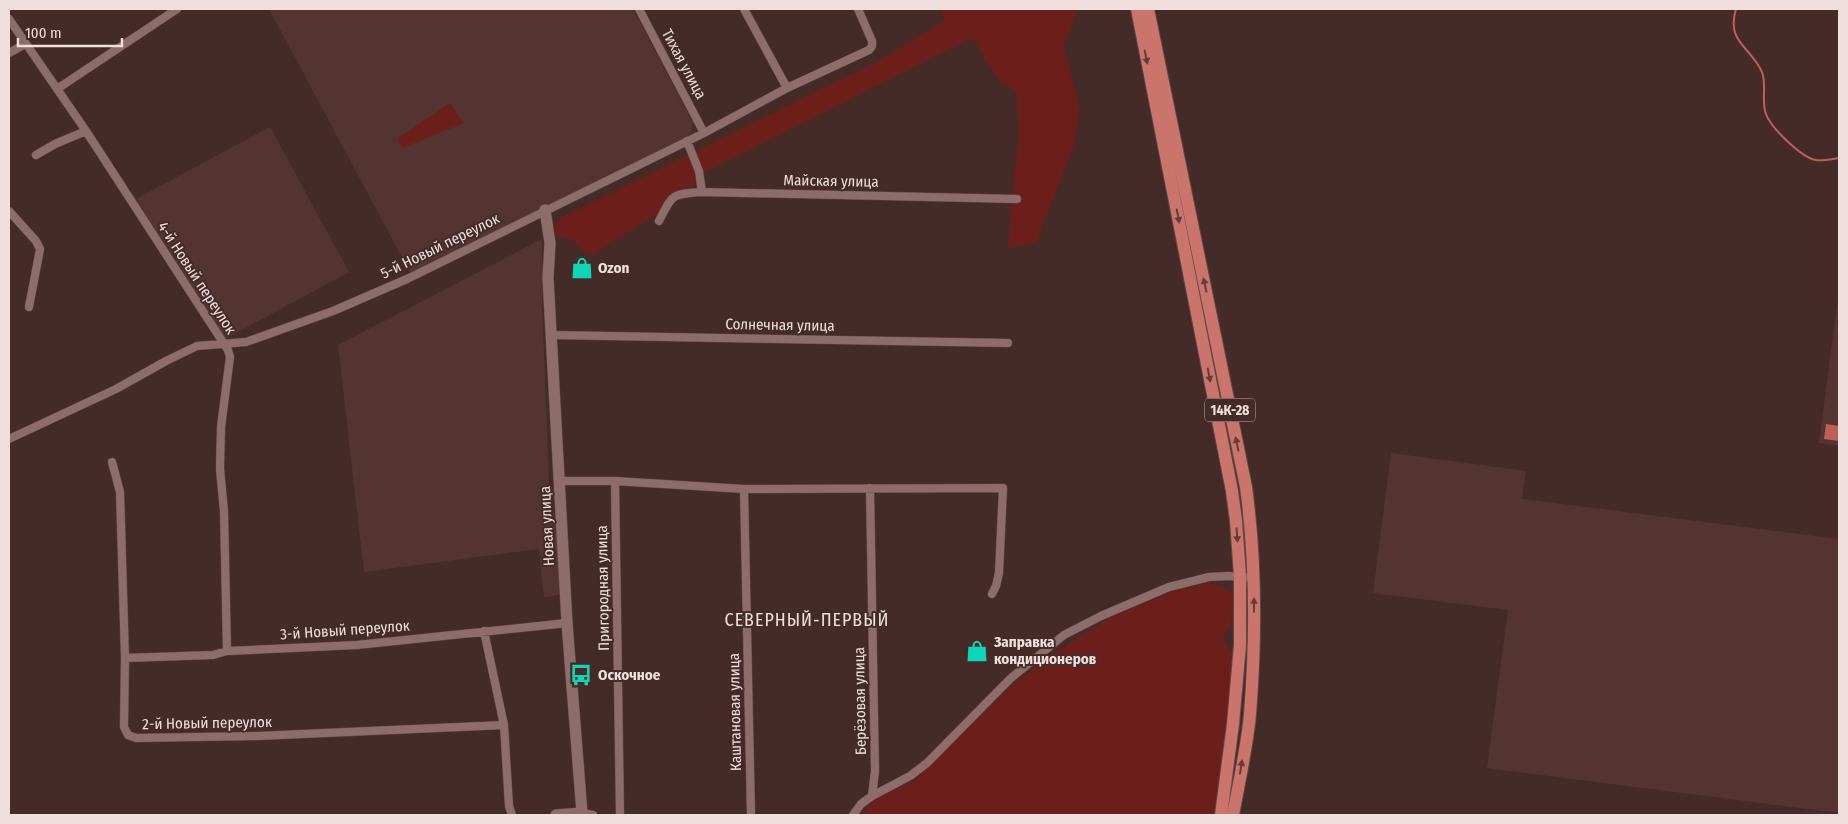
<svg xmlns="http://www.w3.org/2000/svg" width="1848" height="824" viewBox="0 0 1848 824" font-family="'Fira Sans Condensed',sans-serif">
<rect width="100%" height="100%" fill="#452b28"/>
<path fill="#543430" d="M269,9H633L693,123L690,135L411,274Z
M270,127L349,272L225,339L136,199Z
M542,239V303L550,504L558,524L559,595L544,597L539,549L364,572L338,345Z
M1839,290V446L1819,443Z
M1391,453L1526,471L1522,499L1839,539V813L1487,768L1508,610L1373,593Z"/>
<path fill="#6c1e1b" d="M940,9H1078L1064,45L1079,106L1075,142L1036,243L1008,247L1015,169L1019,135L1016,93L998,79L975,42L970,39L705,172L683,197L594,254L581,251L579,244L568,238L557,237L554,227L560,218L882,59L945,20Z
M450,103L464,123L402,148L397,139Z
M1209,583L1228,589L1233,595L1231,626L1224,633L1225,644L1233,656L1229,724L1217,815H861L875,799L913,781L1015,683L1051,655L1118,613L1180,589Z"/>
<path fill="#c05f57" d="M1826,424L1839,426V441L1824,439Z"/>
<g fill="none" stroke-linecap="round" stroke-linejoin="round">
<path stroke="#c05f57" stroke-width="2" d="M1736,9C1726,42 1750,46 1762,72C1767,85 1761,102 1766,114C1771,128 1802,158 1816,160C1823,161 1832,159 1839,158"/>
<g stroke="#5d4846" stroke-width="9">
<path id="street" d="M639,9L704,133
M744,9L787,88
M9,19L86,131L228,350L230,357L221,427L220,469L224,511L227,651
M9,53L25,44
M57,89L177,9
M687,141L699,171L702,192
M36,155L55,144L86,131
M9,211L36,241L40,249L29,307
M659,221C673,194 671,194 702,192L1017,199
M552,335L1008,343
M9,439L116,389L166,361L197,346L246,342L333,311L407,279L704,133L787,88L869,50L872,46V41L858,9
M112,462L120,492L125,658L124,727L128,735L136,738L258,736L504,725
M560,481H615L744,489L1003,488L999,573L996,586L992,594
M615,481L620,815
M744,489L751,815
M484,631L504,725L509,806L512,815
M125,658L213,655L227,651L357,645L567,623
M872,796L910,776L927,763L1011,678L1064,635L1101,616L1169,587L1209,577L1229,576L1254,578
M582,813L593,815
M853,815L861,804L872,796L875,771L870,488"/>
</g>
<g stroke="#5d4846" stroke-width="12">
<path id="secondary" d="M545,210L550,243L548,278L567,623L582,813L556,815"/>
</g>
<g stroke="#5d4846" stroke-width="14">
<path id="primary" d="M1137,9L1232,491L1236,521L1240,576V645L1233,724L1221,815
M1148,9L1246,487C1256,561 1256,639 1250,714C1247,748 1239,782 1233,815"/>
</g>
<use href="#street" stroke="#8c6d6a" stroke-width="8"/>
<use href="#secondary" stroke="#8c6d6a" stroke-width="11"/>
<use href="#primary" stroke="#cb746c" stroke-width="12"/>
</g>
<defs><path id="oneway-solid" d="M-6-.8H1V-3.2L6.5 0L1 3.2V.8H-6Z" transform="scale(1.25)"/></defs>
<g fill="#663d39">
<use href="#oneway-solid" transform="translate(1146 57) rotate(79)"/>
<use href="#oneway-solid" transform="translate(1178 216) rotate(79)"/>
<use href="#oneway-solid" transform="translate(1205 285) rotate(-102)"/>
<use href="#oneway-solid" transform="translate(1209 375) rotate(79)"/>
<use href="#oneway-solid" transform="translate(1237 444) rotate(-102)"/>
<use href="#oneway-solid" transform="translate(1237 535) rotate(86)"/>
<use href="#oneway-solid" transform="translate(1254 605) rotate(-90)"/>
<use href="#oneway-solid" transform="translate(1241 767) rotate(-81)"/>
</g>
<defs>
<g id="shop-bare" transform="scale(1.725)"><path d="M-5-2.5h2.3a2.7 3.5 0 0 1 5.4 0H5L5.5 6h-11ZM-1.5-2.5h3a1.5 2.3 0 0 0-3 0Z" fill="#0ed5b5" stroke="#452b28" stroke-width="2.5" paint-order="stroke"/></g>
<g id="bus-bare" transform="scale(1.725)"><path d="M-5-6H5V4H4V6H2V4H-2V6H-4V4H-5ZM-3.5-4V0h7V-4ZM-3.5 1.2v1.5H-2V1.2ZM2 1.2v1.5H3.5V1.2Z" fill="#0ed5b5" stroke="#452b28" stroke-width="2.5" paint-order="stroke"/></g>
</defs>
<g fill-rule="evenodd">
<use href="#shop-bare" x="582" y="268"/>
<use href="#shop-bare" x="977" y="651"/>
<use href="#bus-bare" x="581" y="675"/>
</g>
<g text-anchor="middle" stroke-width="4" stroke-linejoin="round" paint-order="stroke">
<rect fill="#452b28" stroke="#bda9a6" stroke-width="1" x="1205" y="398.5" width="50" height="23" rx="4"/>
<g font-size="14" font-weight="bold" fill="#f0dfdc">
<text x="1230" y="415">14К-28</text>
</g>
<g font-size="15" fill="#f0dfdc" stroke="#452b28">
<text transform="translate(684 64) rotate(62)" y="5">Тихая улица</text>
<text transform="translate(831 181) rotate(1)" y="5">Майская улица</text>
<text transform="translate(440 246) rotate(-26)" y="5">5-й Новый переулок</text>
<text transform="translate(197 278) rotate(57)" y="5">4-й Новый переулок</text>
<text transform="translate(780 325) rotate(1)" y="5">Солнечная улица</text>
<text transform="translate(547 526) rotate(-93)" y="5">Новая улица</text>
<text transform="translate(603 588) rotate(-91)" y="5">Пригородная улица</text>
<text transform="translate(345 630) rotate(-4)" y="5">3-й Новый переулок</text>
<text transform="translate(860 701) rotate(-91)" y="5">Берёзовая улица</text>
<text transform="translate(735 712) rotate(-91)" y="5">Каштановая улица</text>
<text transform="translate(207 723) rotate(-1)" y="5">2-й Новый переулок</text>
</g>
<g font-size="15" font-weight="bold" fill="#f0dfdc" stroke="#452b28" text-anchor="start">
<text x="598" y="273">Ozon</text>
<text x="994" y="647">Заправка<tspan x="994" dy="17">кондиционеров</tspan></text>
<text x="598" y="680">Оскочное</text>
</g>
<g font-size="18" letter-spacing="1" fill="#f0dfdc" stroke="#452b28">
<text x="807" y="626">СЕВЕРНЫЙ-ПЕРВЫЙ</text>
</g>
</g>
<rect width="1848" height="824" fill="none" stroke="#f0dfdc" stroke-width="20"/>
<path d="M18 38v8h104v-8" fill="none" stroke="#f0dfdc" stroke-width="2.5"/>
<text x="25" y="38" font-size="15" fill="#f0dfdc" stroke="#452b28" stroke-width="4" paint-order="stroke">100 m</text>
</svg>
